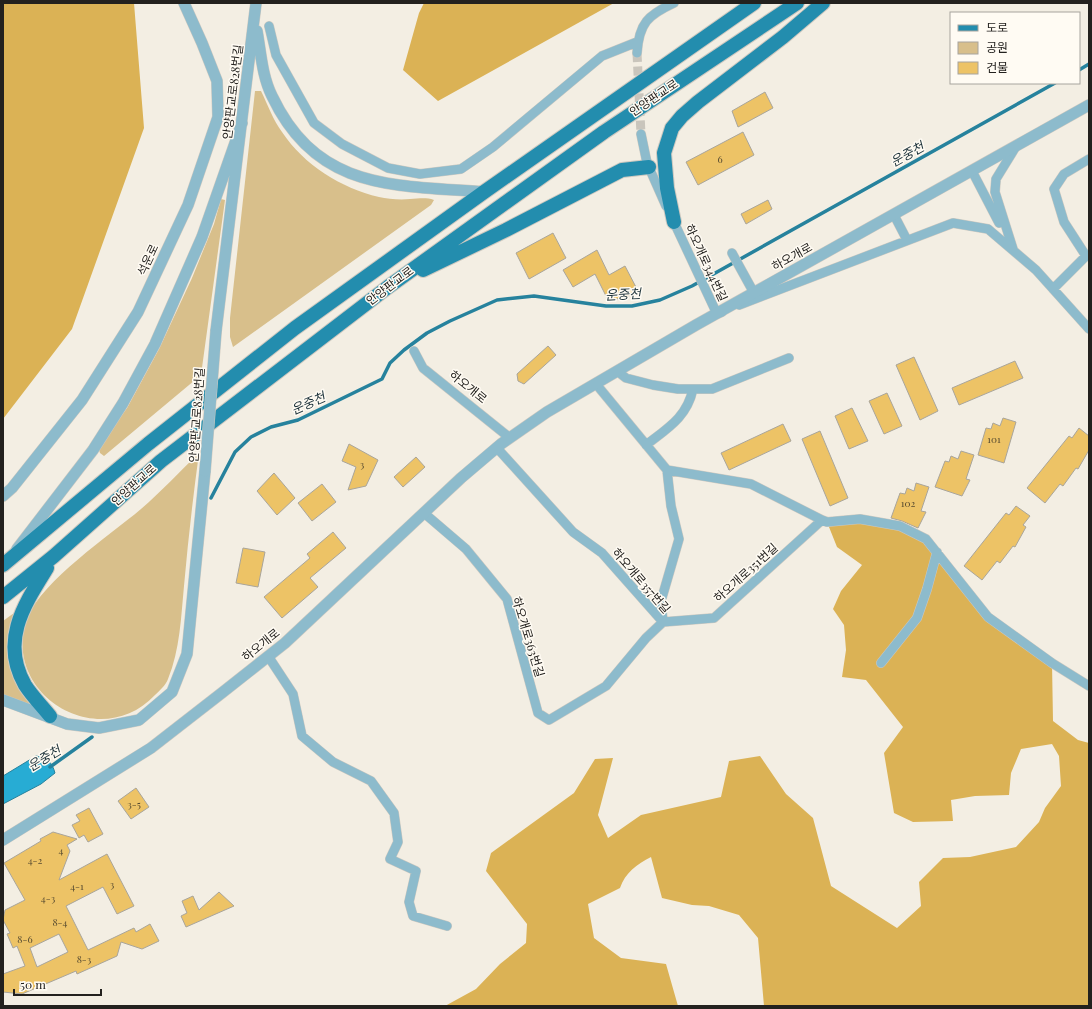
<svg xmlns="http://www.w3.org/2000/svg" width="1092" height="1009" viewBox="0 0 1092 1009" font-family="'Playfair Display','Noto Sans KR',serif">
<rect width="100%" height="100%" fill="#f3eee3"/>
<path fill="#d8bf8b" d="M255,91H261C268,105 273,120 282,132C304,165 341,188 379,197C388,199 400,200 410,199C418,199 425,197 434,200L431,205L233,347L230,337V318Z
M221,199L225,200L201,375L104,456L100,453L98,447L127,408L159,349L192,278L214,224Z
M199,453C193,497 188,541 184,586C181,617 180,650 168,679C166,685 159,691 155,695C100,754 0,695 27,618C44,579 108,537 141,509C161,492 180,471 199,453Z
M14,613L10,636L35,703L32,706L3,695V621Z"/>
<path fill="#dbb255" d="M3,3H134L144,128L72,329L3,419Z
M424,3H614L438,101L403,70L419,13Z
M860,519L900,526L926,539L988,617L1052,663L1053,721L1078,740L1089,743V1006H764L758,938L739,915L709,906L692,905L662,898L651,857C637,864 625,873 620,888L588,904L594,938L621,958L666,964L678,1006H445L476,989L500,964L526,943L527,924L486,871L491,853L574,793L595,759L613,758L598,815L608,838L641,815L721,797L729,761L760,756L786,794L813,818L831,886L897,928L921,906L919,882L943,858L970,857L1016,847L1039,822L1045,808L1061,786L1059,756L1052,744L1021,749L1011,773L1009,795L975,796L951,800L953,821L913,822L894,813L884,753L903,727L866,680L842,677L846,650L844,625L833,609L841,591L862,565L837,547L827,522Z"/>
<path fill="#27acd4" stroke="#26829d" d="M36,756C47,758 52,762 55,773L41,784L3,804V776Z"/>
<g fill="none" stroke-linecap="round" stroke-linejoin="round">
<path stroke="#26829d" stroke-width="3.5" d="M1079,70L1089,64
M211,498L235,452L251,437L271,427L298,420L382,379L390,363L404,350L427,333L450,321L497,300L534,296L606,306H632L660,300L692,286L1055,83
M50,767L92,737"/>
</g>
<path fill="#edc366" stroke="#a9a59b" fill-rule="evenodd" d="M765,92L773,108L738,127L732,111Z
M743,132L754,155L698,185L686,162Z
M768,200L772,209L746,224L741,214Z
M553,233L566,258L529,279L516,253Z
M597,250L609,275L625,266L638,291L625,298L622,297L612,301L611,297L607,298L595,274L573,287L563,270Z
M548,346L556,355L524,384L518,381L517,374Z
M914,357L938,411L920,420L896,365Z
M1015,361L1023,378L959,405L952,388Z
M887,393L902,426L884,434L869,401Z
M852,408L868,441L849,449L835,416Z
M1003,418L1016,422L1004,463L978,455L986,428L991,429L993,423L1000,426Z
M783,424L791,441L729,470L721,453Z
M1079,428L1089,436V450L1078,469L1076,468L1063,486L1060,484L1045,503L1027,488L1069,436L1072,438Z
M820,431L848,498L830,506L802,439Z
M349,444L378,460L366,486L348,490L356,467L342,461Z
M961,451L974,455L966,479L970,480L962,496L935,487L945,461L949,462L951,456L958,459Z
M416,457L425,467L403,487L394,477Z
M274,473L295,498L277,515L257,491Z
M916,483L929,487L921,511L926,512L918,528L902,521L891,518L900,493L905,494L907,488L914,491Z
M322,484L336,502L312,521L298,503Z
M1016,506L1030,516L1023,525L1026,527L1015,547L1013,546L1000,563L997,561L982,580L964,566L1006,513L1009,515Z
M333,532L346,548L310,578L318,587L282,618L264,597L310,558L307,554Z
M243,548L265,552L258,587L236,583Z
M136,788L149,807L131,819L118,801Z
M89,808L103,834L88,842L84,835L79,838L72,825L80,821L76,815Z
M53,832L77,839L67,845L70,851L59,880L107,854L134,906L117,914L103,887L66,906L88,950L134,928L136,932L150,924L159,941L142,949L121,942L117,956L77,974L76,971L22,994L3,992V974L25,966L17,946L13,948L7,934L10,933L3,920L5,910L25,900L4,863L41,841L40,839ZM59,934L68,952L37,967L30,948Z
M219,892L234,906L186,927L181,916L187,913L182,901L193,896L199,910Z"/>
<g fill="none" stroke-linecap="round" stroke-linejoin="round">
<path stroke="#c9c5bc" stroke-width="9" stroke-dasharray="9 4.5" stroke-linecap="butt" d="M637,53L641,134"/>
<g stroke="#cec9c0" stroke-width="10">
<path id="minor" d="M269,26L276,55L314,123L342,144L388,168L420,174L461,169L493,147L602,56L637,42
M637,53C639,23 648,15 674,3
M641,134L647,163L666,206
M972,171L999,223
M894,215L907,240
M672,218L717,314L722,312
M1013,249L995,192L996,179L1015,148
M732,253L754,293
M1053,289L1086,256L1064,222L1054,189L1064,174L1089,159
M739,305L953,223L988,229L1036,270L1089,329
M414,351L423,368L510,438
M617,371L626,378L653,385L678,389H712L789,358
M596,384L667,470L751,484L822,520L714,618L663,622
M646,445C668,428 687,417 693,389
M497,448L573,532L602,553L663,622
M424,513L466,549L507,599L538,713L549,720L606,686L646,638L663,622
M822,520L827,522L860,519L900,526L926,539L988,617L1052,663L1089,686
M663,622L661,601L679,539L671,506L667,470
M268,656L293,694L302,736L333,762L371,781L394,813L398,842L390,859L416,871L409,902L413,916L447,926
M881,663L917,618L927,589L937,552"/>
</g>
<g stroke="#cec9c0" stroke-width="12">
<path id="tertiary" d="M257,31C261,53 262,76 272,96C317,191 394,185 484,192
M216,331L256,3
M3,496L12,488L82,400L138,312L188,205L218,117L217,81L202,43L184,3
M17,549L93,450L123,403L155,344L202,237L242,123
M3,700L67,724L99,728L139,720L172,692L187,654L205,471
M3,840L151,748L223,692L285,643L461,478L501,444L547,412L696,325L1089,105"/>
</g>
<g stroke="#cec9c0" stroke-width="16">
<path id="primary" d="M674,222L667,188L664,153L672,128L682,116L698,102L783,37L823,3
M423,270L506,230L622,170L649,167
M3,565L148,444L295,328L484,192L754,3
M47,568C24,605 0,641 25,685C32,696 42,706 50,716
M3,597L54,556L161,461L388,287L604,132L797,3"/>
</g>
<use href="#minor" stroke="#8dbbcc" stroke-width="9"/>
<use href="#tertiary" stroke="#8dbbcc" stroke-width="11"/>
<use href="#primary" stroke="#238dae" stroke-width="14"/>
<g stroke="#cec9c0" stroke-width="12" stroke-linecap="butt">
<path id="tertiary-bridge" d="M205,471L216,331"/>
</g>
<use href="#tertiary-bridge" stroke="#8dbbcc" stroke-width="11"/>
</g>
<g text-anchor="middle" stroke-width="3" stroke-linejoin="round" paint-order="stroke">
<g font-size="10" fill="#564a30">
<text x="720" y="163">6</text>
<text x="994" y="443">101</text>
<text x="362" y="468">3</text>
<text x="908" y="507">102</text>
<text x="134" y="808">3-5</text>
<text x="61" y="854">4</text>
<text x="35" y="864">4-2</text>
<text x="112" y="888">3</text>
<text x="77" y="890">4-1</text>
<text x="48" y="902">4-3</text>
<text x="60" y="926">8-4</text>
<text x="25" y="943">8-6</text>
<text x="84" y="963">8-3</text>
</g>
<g font-size="12" fill="#23211e" stroke="#fffbf3">
<text transform="translate(233 92) rotate(-83)" y="4">안양판교로828번길</text>
<text transform="translate(654 98) rotate(-34)" y="4">안양판교로</text>
<text transform="translate(792 257) rotate(-29)" y="4">하오개로</text>
<text transform="translate(148 260) rotate(-65)" y="4">석운로</text>
<text transform="translate(706 263) rotate(65)" y="4">하오개로344번길</text>
<text transform="translate(390 286) rotate(-37)" y="4">안양판교로</text>
<text transform="translate(468 387) rotate(39)" y="4">하오개로</text>
<text transform="translate(197 415) rotate(-86)" y="4">안양판교로828번길</text>
<text transform="translate(134 485) rotate(-42)" y="4">안양판교로</text>
<text transform="translate(746 573) rotate(-42)" y="4">하오개로351번길</text>
<text transform="translate(641 581) rotate(49)" y="4">하오개로357번길</text>
<text transform="translate(528 637) rotate(73)" y="4">하오개로363번길</text>
<text transform="translate(261 645) rotate(-39)" y="4">하오개로</text>
</g>
<g font-size="13" font-style="italic" fill="#1e333b" stroke="#fffbf3">
<text transform="translate(907 154) rotate(-29)" y="5">운중천</text>
<text transform="translate(623 294) rotate(-3)" y="5">운중천</text>
<text transform="translate(308 403) rotate(-24)" y="5">운중천</text>
<text transform="translate(44 758) rotate(-31)" y="5">운중천</text>
</g>
</g>
<rect width="1092" height="1009" fill="none" stroke="#23211e" stroke-width="8"/>
<rect x="950" y="12" width="130" height="72" fill="#fffbf3" stroke="#a7a49e"/>
<rect x="958" y="25" width="20" height="6" fill="#238dae" stroke="#a7a49e"/>
<text x="986" y="32" font-size="12" fill="#23211e">도로</text>
<rect x="958" y="42" width="20" height="12" fill="#d8bf8b" stroke="#a7a49e"/>
<text x="986" y="52" font-size="12" fill="#23211e">공원</text>
<rect x="958" y="62" width="20" height="12" fill="#edc366" stroke="#a7a49e"/>
<text x="986" y="72" font-size="12" fill="#23211e">건물</text>
<path d="M14 989v6h87v-6" fill="none" stroke="#23211e" stroke-width="2"/>
<text x="20" y="989" font-size="12" fill="#23211e" stroke="#fffbf3" stroke-width="3" paint-order="stroke">50 m</text>
</svg>
